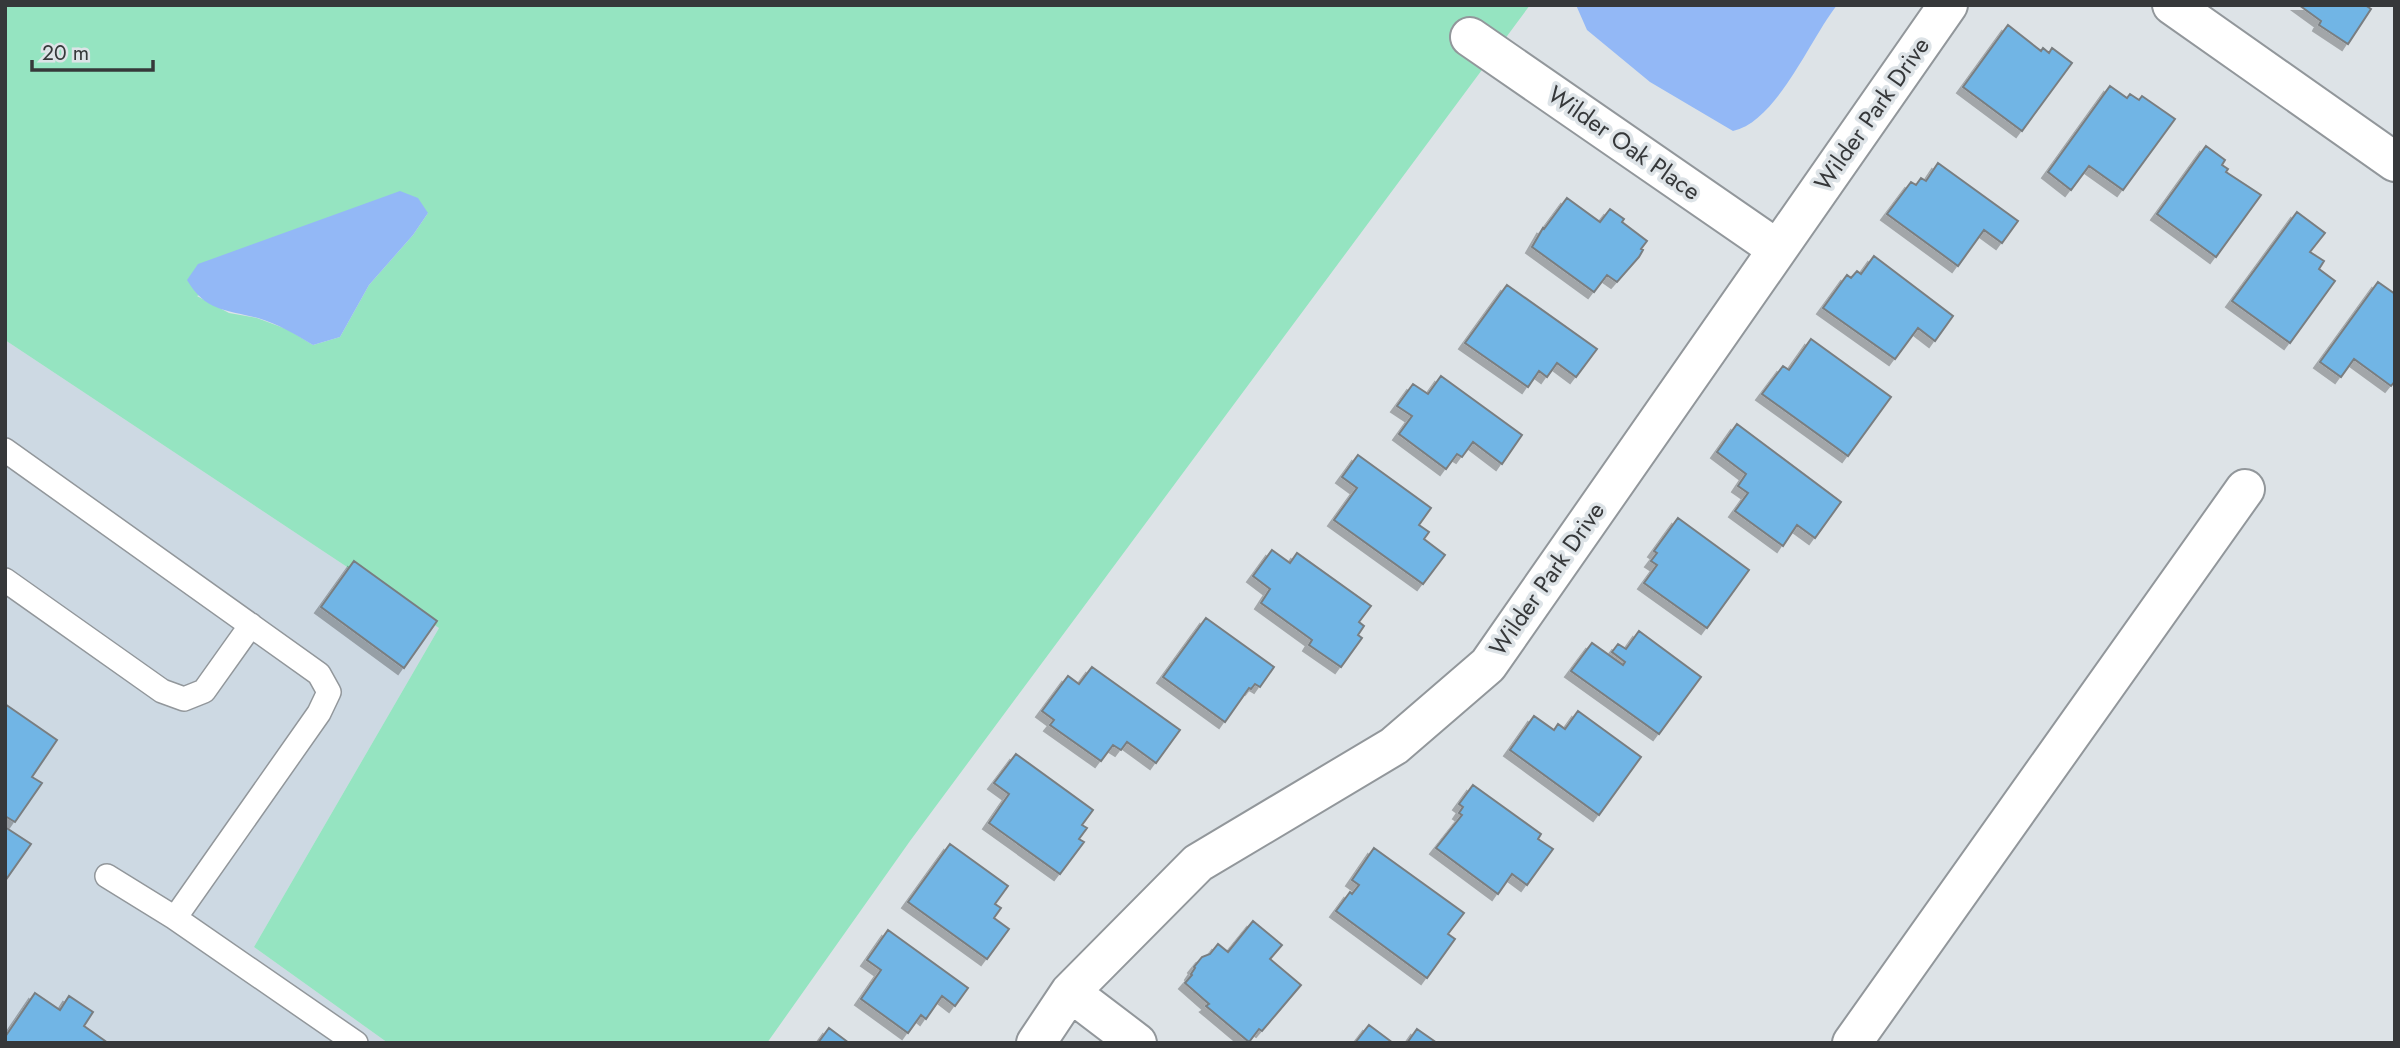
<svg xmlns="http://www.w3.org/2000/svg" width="2400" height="1048" viewBox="0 0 2400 1048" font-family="Jost,sans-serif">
<defs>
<filter id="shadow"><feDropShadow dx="-6" dy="6" stdDeviation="0" flood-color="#0004"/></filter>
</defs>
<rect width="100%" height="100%" fill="#dde3e7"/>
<path fill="#cdd9e3" d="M5,340L439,628L254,947L388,1043H5Z"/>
<path fill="#95e4c1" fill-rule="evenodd" d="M5,5H1530L910,841L767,1043H388L254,947L439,628L5,340ZM428,213L413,235L369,285L340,337L313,345L289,330L257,318L229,313L197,296Z"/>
<path fill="#93b8f6" d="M1576,5H1837C1809,41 1777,121 1733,131L1650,82L1587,30Z
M400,191L418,198L428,213L413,235L369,285L340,337L313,345C295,334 278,324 258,318C226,310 205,311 187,280L198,264Z"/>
<path fill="#71b5e5" stroke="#797e81" stroke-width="2" filter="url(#shadow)" d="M2299,5H2365L2371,9L2348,44L2319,25L2321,21Z
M2008,25L2041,51L2043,48L2049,53L2052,48L2072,63L2022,131L1963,87Z
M2110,86L2127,98L2130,94L2139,100L2142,96L2175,119L2123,190L2089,166L2071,190L2048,172Z
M2206,146L2225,160L2222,165L2228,169L2226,172L2261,195L2216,257L2157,214Z
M1938,163L2018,221L2002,243L1984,230L1958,266L1887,214L1911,182L1916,185L1921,178L1926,181Z
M1567,198L1600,222L1610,209L1624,219L1622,222L1647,241L1641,249L1643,250L1639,257L1617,282L1607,275L1594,292L1532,247L1543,228L1544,229Z
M2297,212L2325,233L2310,252L2324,261L2319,269L2335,281L2290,343L2232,301Z
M1874,256L1953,316L1935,341L1918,328L1895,359L1823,308L1847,275L1851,278L1857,271L1861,274Z
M2378,282L2395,294V381L2391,386L2354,359L2341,377L2320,362Z
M1507,285L1597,349L1576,377L1557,363L1547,377L1539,371L1528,387L1465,343Z
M1811,339L1891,397L1848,456L1762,394L1783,366L1789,370Z
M1441,376L1522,435L1502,464L1473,442L1462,457L1457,454L1446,469L1399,434L1412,416L1397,406L1413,384L1428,394Z
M1737,424L1841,502L1815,538L1797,525L1783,546L1735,511L1748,493L1738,486L1746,474L1717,452Z
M1358,455L1431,508L1419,525L1429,532L1424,539L1445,555L1423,584L1334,520L1357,488L1342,477Z
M1678,518L1749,570L1707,628L1644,583L1657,565L1651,561L1657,553L1654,551Z
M1272,550L1290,563L1297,553L1371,606L1359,622L1364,626L1358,635L1362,638L1341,667L1309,645L1312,640L1261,603L1270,589L1253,576Z
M354,561L437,621L404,668L321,607Z
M1206,618L1274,667L1260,687L1255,684L1251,689L1249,688L1225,722L1163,677Z
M1639,631L1701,677L1659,734L1571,671L1592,643L1623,665L1625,662L1612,652L1618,644L1626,649Z
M1092,667L1180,730L1156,763L1127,742L1121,750L1113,745L1101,761L1050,725L1054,720L1042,711L1068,676L1079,684Z
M5,704L57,740L32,777L42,783L15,822L5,816Z
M1578,711L1641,757L1599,815L1510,750L1534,716L1554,730L1558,724L1565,729Z
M1016,754L1093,810L1082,825L1087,828L1079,839L1084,842L1060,874L989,823L1009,794L994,783Z
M1473,785L1541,834L1538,839L1553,849L1527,885L1512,874L1498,894L1436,848L1462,815L1459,813L1463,807L1459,804Z
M5,827L31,844L5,881Z
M950,844L1008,886L995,904L1001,908L994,918L1009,929L987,959L908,902Z
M1374,848L1464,913L1448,934L1455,939L1427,978L1336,911L1350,892L1352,894L1359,885L1352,880Z
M1253,921L1282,945L1270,959L1301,985L1262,1031L1259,1029L1249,1042L1206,1006L1209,1004L1185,983L1192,975L1191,974L1195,968L1194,967L1202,957L1210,954L1218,944L1228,952Z
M888,930L968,988L955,1006L942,996L926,1019L921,1015L908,1033L861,999L881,970L867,960Z
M35,993L60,1010L69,996L93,1012L84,1026L108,1043H5V1037Z
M1369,1025L1393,1043H1355Z
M829,1028L849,1043H818Z
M1417,1029L1437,1043H1407Z"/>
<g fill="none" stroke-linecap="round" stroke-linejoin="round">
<g stroke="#92979b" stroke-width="26">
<path id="service" d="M5,450L319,674L329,692L319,713L175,918
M5,580L162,691L184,699L204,691L251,625
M107,876L175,918L356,1043"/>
</g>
<g stroke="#92979b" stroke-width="42">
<path id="minor" d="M2172,5L2395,162
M1470,37L1777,249
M1070,992L1137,1043
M1036,1043L1070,992L1198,863L1394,746L1488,665L1948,5
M1852,1043L2245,489"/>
</g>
<use href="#service" stroke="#fff" stroke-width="23"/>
<use href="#minor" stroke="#fff" stroke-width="38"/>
</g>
<g text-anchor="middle" stroke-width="7" stroke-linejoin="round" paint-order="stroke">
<g font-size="24" fill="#36383a" stroke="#dde3e7">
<text transform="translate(1872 114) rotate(-55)" y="8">Wilder Park Drive</text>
<text transform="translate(1624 143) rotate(35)" y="8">Wilder Oak Place</text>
<text transform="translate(1547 579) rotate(-55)" y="8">Wilder Park Drive</text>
</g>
</g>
<rect width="2400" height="1048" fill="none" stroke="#36383a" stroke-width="14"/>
<path d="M32 60v10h121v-10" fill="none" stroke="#36383a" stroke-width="3.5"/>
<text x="42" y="60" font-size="21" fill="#36383a" stroke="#dde3e7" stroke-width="5" paint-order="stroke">20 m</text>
</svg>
